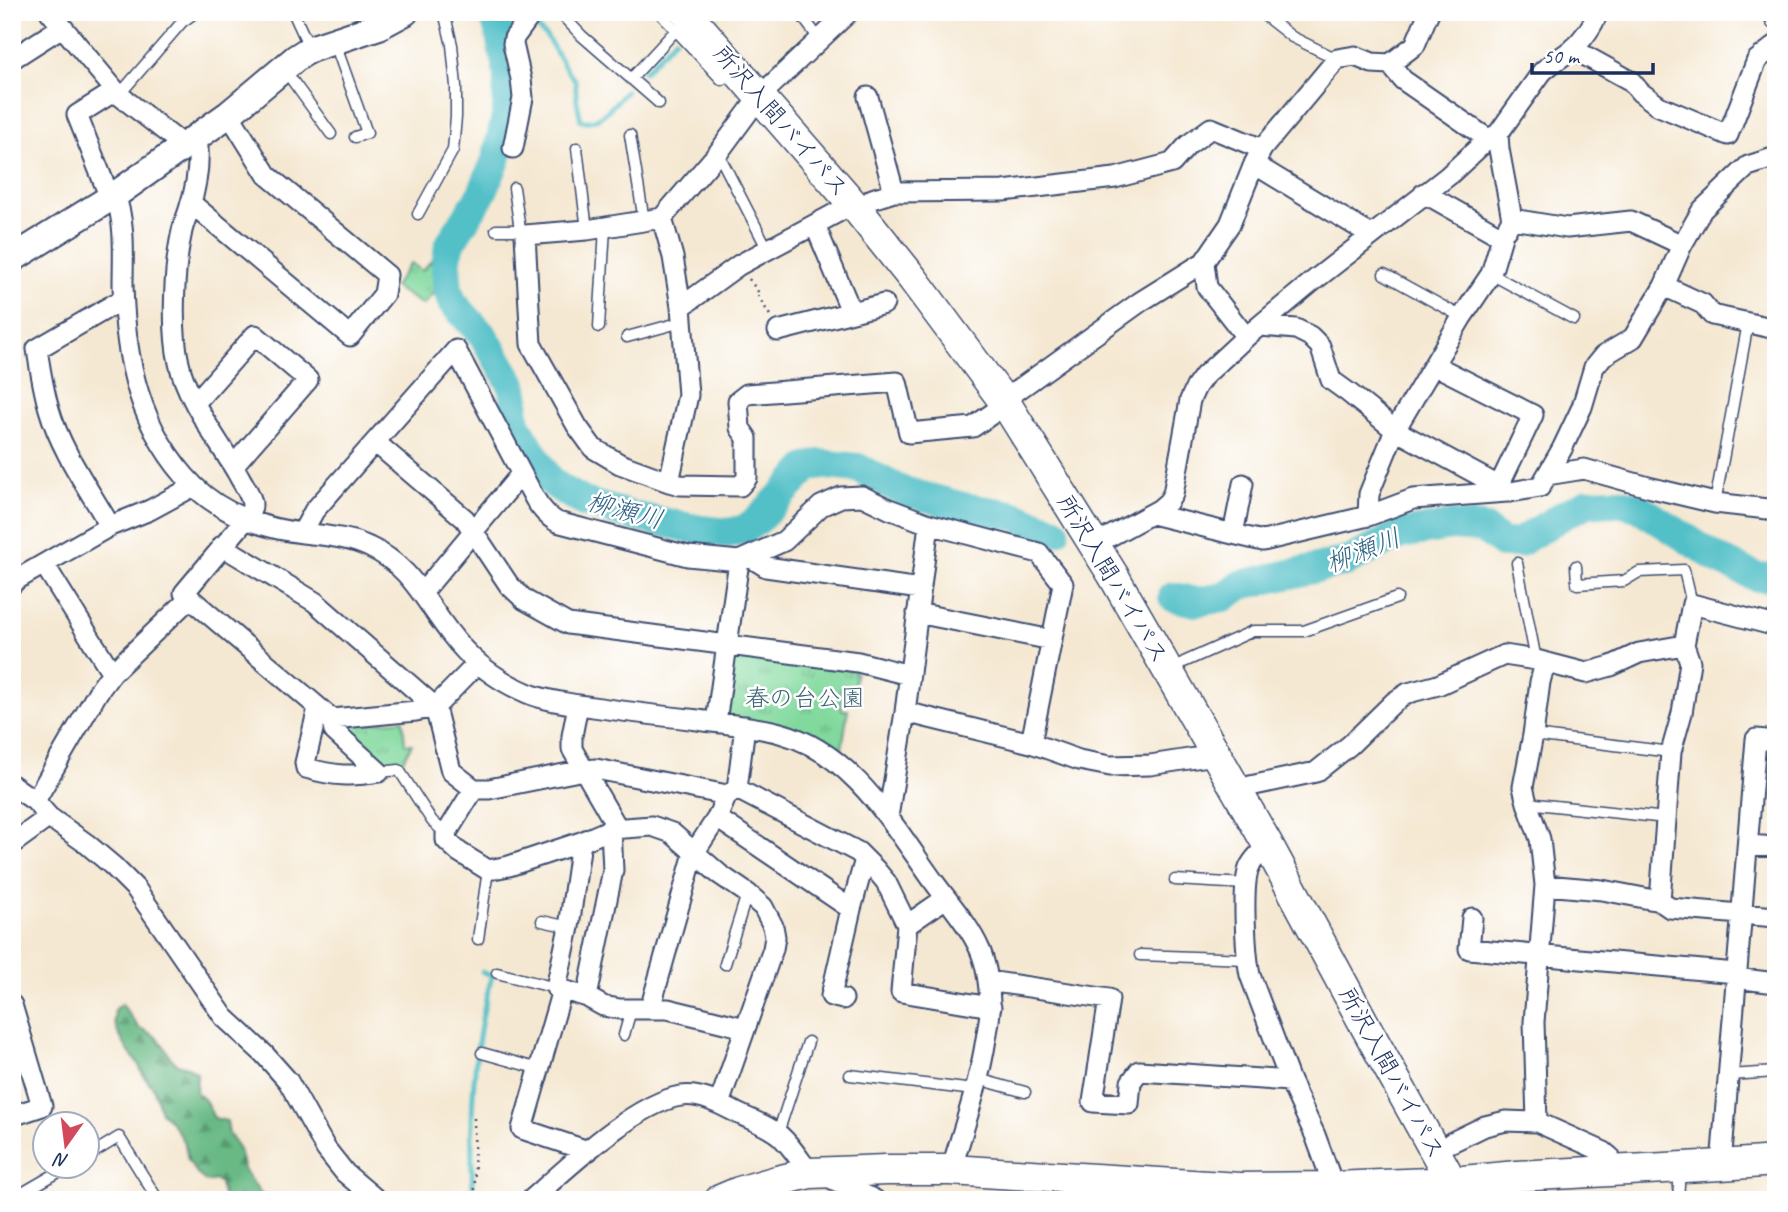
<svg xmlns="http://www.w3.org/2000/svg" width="1788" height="1212" viewBox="0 0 1788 1212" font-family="Caveat,'Klee One',sans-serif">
<defs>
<pattern id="grass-tufts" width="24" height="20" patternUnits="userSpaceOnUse" patternTransform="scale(1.75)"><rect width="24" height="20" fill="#81d99d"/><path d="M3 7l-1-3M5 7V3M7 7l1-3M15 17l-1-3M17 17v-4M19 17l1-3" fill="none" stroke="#69b083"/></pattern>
<pattern id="forest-firs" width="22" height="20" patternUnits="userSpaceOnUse" patternTransform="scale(1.75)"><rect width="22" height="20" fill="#68b984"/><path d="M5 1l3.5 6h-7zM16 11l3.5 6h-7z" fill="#55976f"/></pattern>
</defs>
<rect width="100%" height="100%" fill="#fff"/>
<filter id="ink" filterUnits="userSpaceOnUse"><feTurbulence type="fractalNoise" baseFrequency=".0143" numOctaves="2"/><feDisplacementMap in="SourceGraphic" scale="14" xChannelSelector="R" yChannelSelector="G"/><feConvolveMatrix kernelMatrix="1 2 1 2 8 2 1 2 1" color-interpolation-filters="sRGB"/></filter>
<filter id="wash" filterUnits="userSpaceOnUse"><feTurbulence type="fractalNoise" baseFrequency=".00686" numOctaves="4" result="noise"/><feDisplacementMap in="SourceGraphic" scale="28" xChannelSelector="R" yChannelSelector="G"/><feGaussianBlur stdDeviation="1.57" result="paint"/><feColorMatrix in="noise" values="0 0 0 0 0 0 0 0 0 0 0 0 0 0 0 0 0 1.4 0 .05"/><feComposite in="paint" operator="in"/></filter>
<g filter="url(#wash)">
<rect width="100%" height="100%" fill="#f5e8d2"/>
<path fill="url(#grass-tufts)" stroke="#4e847e" stroke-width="2" d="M432,260L434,292L423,305L394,287L401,276L411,263L422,271Z
M738,653L854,670L856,674L854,687L841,688L842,710H848L841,755L730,717L726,714L732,656Z
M403,720L405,744H412L401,764L378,763L337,726Z"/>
<path fill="url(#forest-firs)" stroke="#427471" stroke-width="2" d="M122,1004L138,1027L155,1036L164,1046L170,1057L177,1064L188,1067L197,1073L196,1092L205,1100L214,1118L227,1121L229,1134L239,1149L244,1171L261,1194L267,1200H224L220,1183L215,1180L207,1182L197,1174L188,1160L185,1144L172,1123L161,1112L153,1087L144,1077L138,1063L129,1052L118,1033L114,1021L115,1009Z"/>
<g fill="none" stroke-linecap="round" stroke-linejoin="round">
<path stroke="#52c0c8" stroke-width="5" d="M505,12L535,26L547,37L566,69L575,80L577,102L581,120C598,127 615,103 626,91
M644,72L675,39
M473,1200C470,1125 471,1049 492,976L482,972"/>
<path stroke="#52c0c8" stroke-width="30" d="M493,12L499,31L508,73L507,112L496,160L482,193L449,245L446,267L448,289L452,302L484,337L512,384L515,398L514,410L516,424L549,480L563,490L584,502L632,516L701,530L729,533L745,529L759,519L807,468L819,464L858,468L900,490L963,507L1012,515L1055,531
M1173,597L1196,602L1224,597L1241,585L1348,561L1401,534L1451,526L1483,528L1502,543H1518L1565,514L1588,503L1618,502L1638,507L1720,560L1757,577L1776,578"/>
</g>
</g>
<g filter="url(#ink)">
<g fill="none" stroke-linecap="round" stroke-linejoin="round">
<g stroke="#3c4b6f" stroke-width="13">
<path id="lane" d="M293,12L310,49
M559,12L582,36L659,103
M659,12L722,80
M799,12L820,40
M1260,12L1292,37L1337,59
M334,41L367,133L355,137
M284,69L331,134
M631,79L676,30
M119,95L182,22L196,12
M630,135L644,221
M577,148L587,230
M718,153L768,250
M514,188L520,230L525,235
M418,214L453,150L456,117V86L452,45L444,12
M496,230H520
M1384,274L1462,317
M1491,274L1574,319
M599,327L605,228
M627,337L682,322
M1715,503L1748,323
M1517,563L1536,660
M1576,566L1577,584L1624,581L1639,572L1684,570L1692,604
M1184,662L1253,631H1304L1397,598
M1533,735L1671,752
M379,772L399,770L432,821L446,834
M1527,803L1666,818
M1175,880L1246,884
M542,921L569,927
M478,939L488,870
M1140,955L1247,959
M725,964L747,894
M497,973L556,988
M624,1035L631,1010
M482,1053L539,1069
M850,1075L974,1090
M1729,1075L1776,1072
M978,1079L1025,1092
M778,1133L808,1042
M88,1156L119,1137L158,1200
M12,1199L69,1166
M1678,1200L1680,1169"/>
</g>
<g stroke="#3c4b6f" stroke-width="23">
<path id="street" d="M50,12L119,95L184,146
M849,12L760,96L718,153L662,218L587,230L525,235L531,344L577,426L593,448L620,464L669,482L680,485L740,486L747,478V438L740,428L738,401L747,394L897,382L909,433L973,427L1006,404
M1775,12L1776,20
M1573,49L1631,81L1640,92L1659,106L1728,135L1757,60L1776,45
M12,59L62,27
M1390,64L1403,80L1488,139
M868,97L894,192
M1498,134L1499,149L1512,219L1506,230
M197,137C200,159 197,184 190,206C188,214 184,222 182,231C174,266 171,328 179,363C187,401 220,442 239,476C243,484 252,496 252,505C252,510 249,515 246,519L184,593L332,719L416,711L435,707L477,664
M513,148L523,98L521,79L513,44L514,38L533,12
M1254,164L1371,235
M115,195C126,224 123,255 123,285C125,360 139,430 194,486C222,514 264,529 303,533C326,536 348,537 369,547C410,565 424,600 450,633C470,660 496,680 527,693C545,701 573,704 593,707C628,712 663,716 698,720C725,724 753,726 780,733C852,752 893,825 934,882C950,904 969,925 980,950C987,966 989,985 990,1002C991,1014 988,1027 986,1039C979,1084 964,1127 951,1170
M110,198L77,115L115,91
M872,199L894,192L1003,191L1115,178L1172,163L1188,145L1211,128L1262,149
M191,203L350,336L384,294L387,275L267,175L229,114
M662,218L673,257L681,307L688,395L669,482
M1512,219L1567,228L1631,221L1682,245
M815,225L851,311
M1204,262L1207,287L1246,337
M1664,286L1703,304L1712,315L1776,329
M681,307L739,265L853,204
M1261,326L1296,329L1310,336L1320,346L1331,380L1349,393L1395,430L1510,492L1540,487L1562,449L1582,407L1594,367L1603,356L1633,338L1664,286L1682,245L1702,210L1748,166L1776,157
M778,331L884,304
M1434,365L1533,415L1498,488
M1015,392L1140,302L1204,262L1230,224L1254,164L1262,149L1337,59L1355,56L1372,63L1390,64L1415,45L1429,12
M195,403L255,335L308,380L233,466
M375,442L465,519L509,585L525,600L568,624L858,662L909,675
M1547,475L1584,469L1652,488L1715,503L1776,510
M1243,484L1233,534L1263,541L1368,516L1413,499L1507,492
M1152,514L1233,534
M1368,516L1369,494L1395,430L1462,317L1491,274L1502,237L1424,193
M110,526C89,489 61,451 49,409C43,389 40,369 37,349L123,299
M302,533L314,511L456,350L535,499C541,509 547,516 557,522L688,556L739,561L784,541L821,506L841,497L862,496L889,509L929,524L1039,553L1063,584L1031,743
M1094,545L1160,509L1168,502L1173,494L1190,400L1196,387L1204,376L1246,337L1312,282L1448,176L1488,139L1498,134L1542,72C1551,63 1561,58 1571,50C1582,41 1593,26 1598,12
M222,546L315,602L435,707L451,771L474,789L446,834V840L459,852L488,870L509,866L581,842L611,829L652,826L672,833L719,874L747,893L763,907L773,926L775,937L773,949L719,1104
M750,557L766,567L920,589
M44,564L112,673
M12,584L16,580L110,526L150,510L194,486
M422,593L521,474
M917,613L1052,640
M318,708L305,763L306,768C334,776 351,777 379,772
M905,712L1031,743L1079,760L1110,766L1150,765L1215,755
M332,719L334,731L379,772
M716,722L739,561
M12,785L35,801L49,817L87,844L113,866L136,889L224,1017L264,1054L288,1081L326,1149L345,1173L377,1200
M1250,786L1316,772L1350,745L1394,702L1408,693L1438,685L1504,655L1536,660L1586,673L1611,666L1639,653L1684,645
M474,789H489L584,770L572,749V736L578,705
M737,789L858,852L876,870L886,882L907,925L901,992L991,1007
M35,801L98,692L112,673L190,598
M888,817L905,712L929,524
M717,818L851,909
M617,827L584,770L596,769L727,795
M581,842L569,927L556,988L587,997L603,1006L620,1009H668L745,1028
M12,844L49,817
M1268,845C1262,851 1254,858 1250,866C1241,883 1246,955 1250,975L1290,1081L1315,1135L1334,1187
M1748,845L1776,847
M1545,885L1602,890L1660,901L1670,908L1776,917
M1660,901L1671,752L1682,713L1690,662L1684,645L1692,604L1776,626
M1472,918L1469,949L1736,973
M907,925L946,898
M1735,978L1776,983
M988,981L1109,999L1093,1102L1129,1104L1131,1082L1139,1071L1290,1081
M562,990L522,1129L588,1151
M587,997L613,870L611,829
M843,999L831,996L851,909L865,859
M12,1005L42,1106L12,1116
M650,1009L694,853L717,818L727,795L737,789L745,726
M1537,1122L1534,1022L1545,885L1540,839L1527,803L1523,787L1533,735L1540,682L1545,663
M1452,1142L1485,1126L1506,1121L1537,1122L1604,1152L1610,1157L1612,1171
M1721,1165L1756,739L1776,741
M822,1174L875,1200
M531,1200C566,1169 635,1103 681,1096C700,1093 720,1104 737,1113C749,1119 764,1124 775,1132C787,1139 801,1162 810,1173"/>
</g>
<g stroke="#3c4b6f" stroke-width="30">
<path id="secondary" d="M12,259L115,195L229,114L296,58L310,49L379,26L405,12"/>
</g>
<g stroke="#3c4b6f" stroke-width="33">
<path id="primary" d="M686,12L853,204L913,279L1006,404L1113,575L1268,845L1367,1029L1462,1200
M720,1200L739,1192L777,1181L810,1173L886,1170H951L1240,1188L1334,1187L1452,1182L1517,1176L1721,1165L1776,1161"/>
</g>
<path stroke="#3c4b6f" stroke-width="2.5" stroke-dasharray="2 5" stroke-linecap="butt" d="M749,279L759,293L757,294L771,317
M474,1118L475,1200"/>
<use href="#lane" stroke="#fff" stroke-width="10"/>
<use href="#street" stroke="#fff" stroke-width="19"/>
<use href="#secondary" stroke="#fff" stroke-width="26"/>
<use href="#primary" stroke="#fff" stroke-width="30"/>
</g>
</g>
<g text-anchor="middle" stroke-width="5" stroke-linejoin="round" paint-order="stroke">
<g font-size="24" fill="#1b2f5e" stroke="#fff">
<text transform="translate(781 121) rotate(49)" y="8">所沢入間バイパス</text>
<text transform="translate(1113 579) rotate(59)" y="8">所沢入間バイパス</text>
<text transform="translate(1392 1073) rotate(61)" y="8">所沢入間バイパス</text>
</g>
<g font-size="24" fill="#3a6271" stroke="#fff">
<text x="805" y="706">春の台公園</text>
</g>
<g font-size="26" font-style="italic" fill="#2e6283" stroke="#fff">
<text transform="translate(625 510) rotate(15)" y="9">柳瀬川</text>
<text transform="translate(1363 550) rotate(-21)" y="9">柳瀬川</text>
</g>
</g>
<rect width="1788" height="1212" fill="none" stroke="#fff" stroke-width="42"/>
<g transform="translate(66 1145) rotate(194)"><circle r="33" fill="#ffffff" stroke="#a4acbf" stroke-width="2"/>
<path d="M0-5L12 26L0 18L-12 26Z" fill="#d1495b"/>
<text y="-10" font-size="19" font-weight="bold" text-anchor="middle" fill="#1b2f5e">N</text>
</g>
<path d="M1532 63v10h121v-10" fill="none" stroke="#1b2f5e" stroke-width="3.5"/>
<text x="1543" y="63" font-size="21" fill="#1b2f5e" stroke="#ffffff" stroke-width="5" paint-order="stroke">50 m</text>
</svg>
